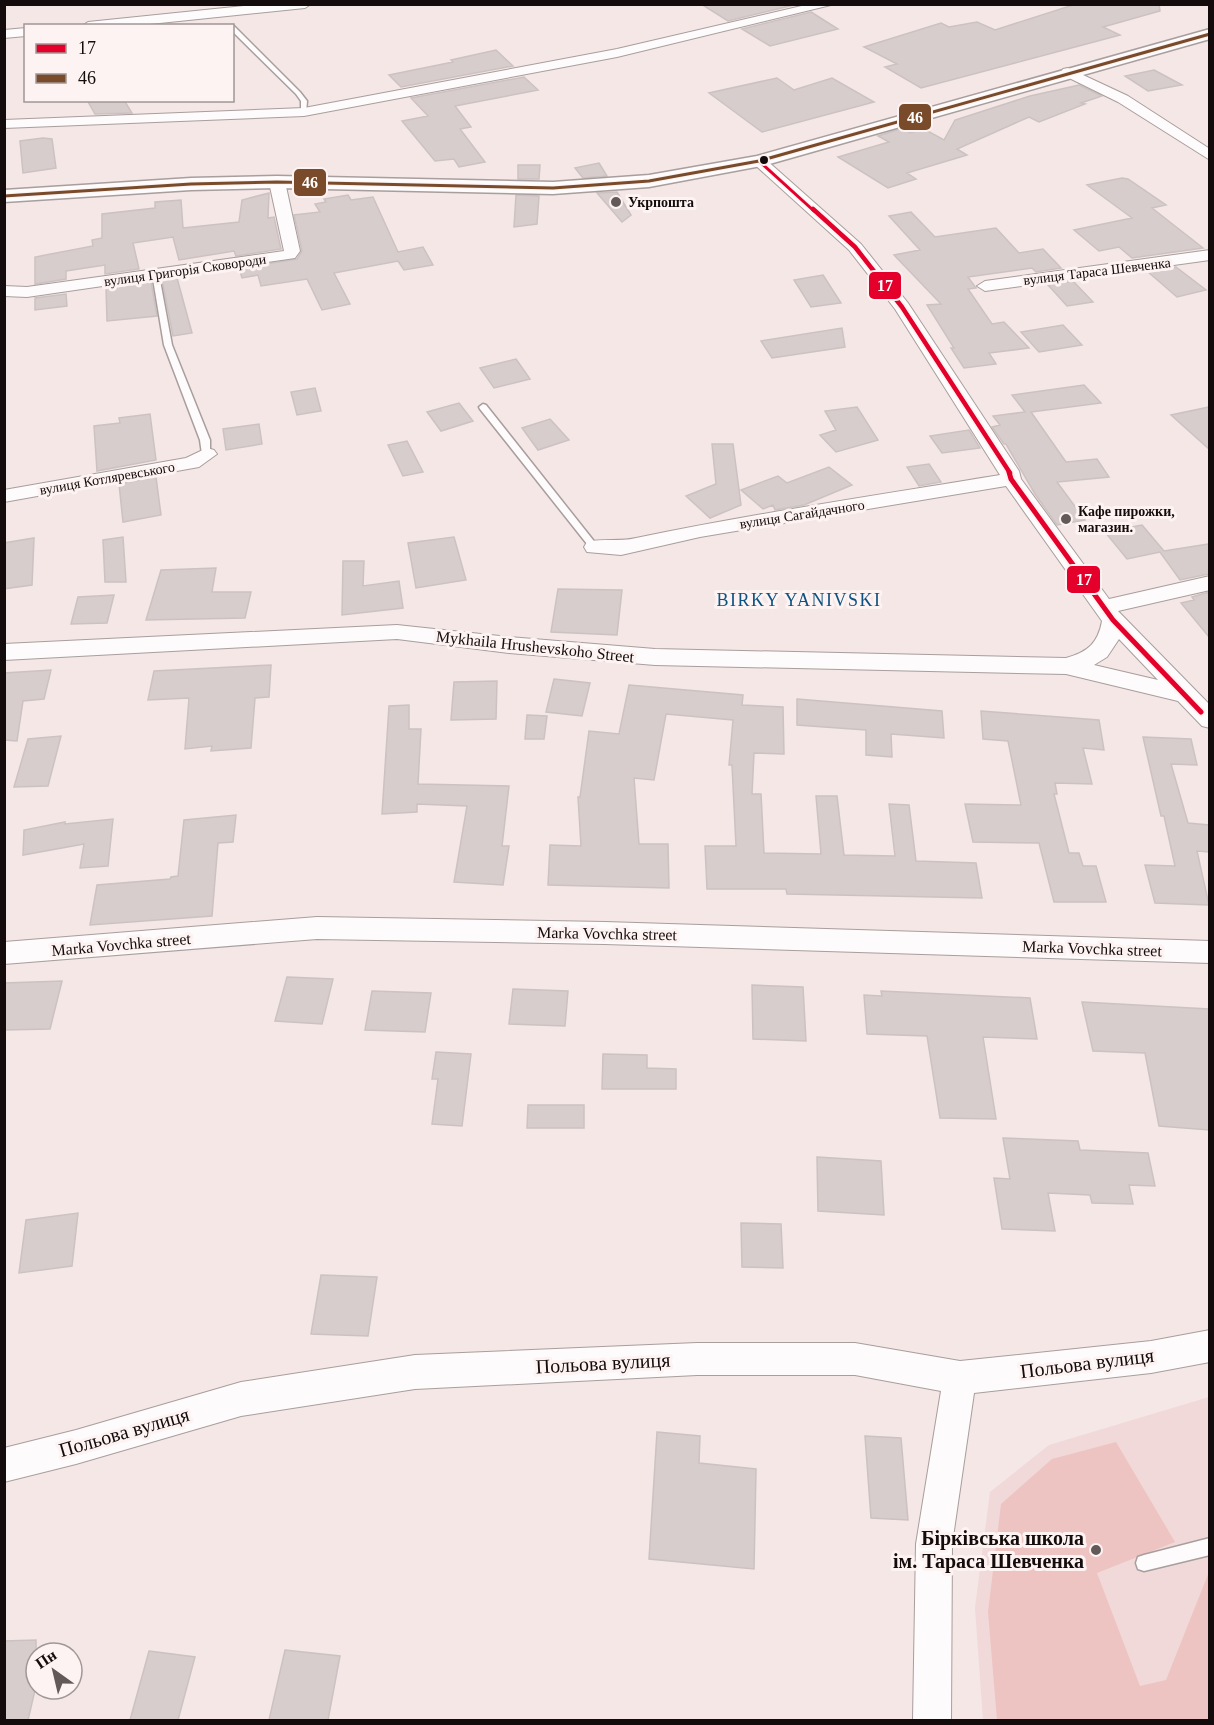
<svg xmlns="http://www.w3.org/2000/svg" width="1214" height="1725" viewBox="0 0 1214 1725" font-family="Georgia,serif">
<rect width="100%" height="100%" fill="#f4e7e6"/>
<path fill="#f0d9d8" d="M1209,1397V1720H983L975,1608L990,1492L1049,1445Z"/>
<path fill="#edc4c2" d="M1116,1442L1175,1542L1097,1573L1140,1686L1166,1680L1209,1572V1720H997L988,1612L1001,1504L1052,1459Z"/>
<path fill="#d8cdcd" stroke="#ccc2c1" stroke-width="1.5" d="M701,4H798L728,21Z
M1076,4H1159L1160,11L1103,27L1120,35L921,88L885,67L897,64L864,47L941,23L949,27L977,22L995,30Z
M811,12L838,29L770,46L742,29Z
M496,50L513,66L401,87L389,75L453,62L451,60Z
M1154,70L1182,85L1148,91L1125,76Z
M524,77L538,90L455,106L471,127L460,129L485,162L459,167L454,159L435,161L402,121L428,116L411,98Z
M777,78L794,90L832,78L874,102L762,132L709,93Z
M1079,85L1102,96L1081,103L1085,104L1039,122L1029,117L957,149L967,155L907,173L916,179L888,188L838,157L889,142L878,136L903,128L910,133L924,129L944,140L955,120L1030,96Z
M87,100H124L132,113L95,114Z
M43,138L52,139L56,168L23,173L20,141Z
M599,163L607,176L583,178L575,168Z
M518,165H540L539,179H518Z
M1122,178L1128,179L1166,205L1152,208L1203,248L1132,258L1119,247L1099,251L1074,230L1132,218L1087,185Z
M617,192L631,215L622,222L597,193Z
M269,193L268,218L274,217L281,249L236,256L234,251L179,260L173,237L133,243L139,269L105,274V265L66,271V279L35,284V257L93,246L92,240L102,238V214L155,208V202L181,200L183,228L239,222L242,200Z
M348,195L351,200L373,197L398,252L423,247L433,265L404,270L398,261L334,273L350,304L322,310L307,279L261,286L258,275L242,278L239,268L297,259L302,251L294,215L320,212L315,204L326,202L324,199Z
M516,195L539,196L537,224L514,227Z
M911,212L935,237L996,228L1019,253L1043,249L1061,268L1036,272L1032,268L968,277L976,288L968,289L992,324L1004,322L1029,348L989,353L996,364L964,368L951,348H954L927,305L941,304L894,255L920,250L889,216Z
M1176,267L1206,290L1177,297L1147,271Z
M823,275L841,303L811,307L794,280Z
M177,278L192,333L173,336L162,280Z
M1073,281L1093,302L1067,306L1048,285Z
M151,282L157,316L107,321L106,288Z
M66,294L67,306L35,310V298Z
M1063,325L1082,345L1039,352L1021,332Z
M842,328L845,347L772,358L761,341Z
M516,359L530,379L494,388L480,368Z
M1084,385L1101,403L1031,412L1066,462L1097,459L1109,477L1057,482L1085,520L1057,525L1035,494L1006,444H1004L992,427L1000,425L993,416L1025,412L1012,395Z
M315,388L321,411L297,415L291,392Z
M459,403L473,421L441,431L427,412Z
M857,407L878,440L836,452L820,435L836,430L825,411Z
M1209,407V449L1171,415Z
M150,414L156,460L97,471L94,426L120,423L119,418Z
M550,419L569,440L538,450L522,428Z
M259,424L262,444L226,450L223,429Z
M969,430L980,448L942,453L930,436Z
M407,441L423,472L403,476L388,445Z
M712,444H733L741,505L710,518L686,496L716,484Z
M929,464L941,482L919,486L907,467Z
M829,467L852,485L804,505L775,510L773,505L763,509L741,490L778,476L787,483Z
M156,477L161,515L123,522L119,484Z
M1142,525L1164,551L1209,544V574L1180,580L1160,552L1127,559L1105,532Z
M123,537L126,582H105L103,540Z
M454,537L466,580L416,588L408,543Z
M34,538L32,585L4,589V543Z
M343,561H364L363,586L399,581L403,608L342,615Z
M216,568L212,592H251L245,618L146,620L161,570Z
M558,589L622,590L617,635L551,632Z
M1209,592V637L1181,603L1194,600L1192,597Z
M114,595L107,623L71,624L78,597Z
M271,665L269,697L255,698L251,748L211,751L212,746L185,749L189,698L148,700L154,671Z
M51,670L44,699L23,701L17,741L4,740V673Z
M554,679L590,683L582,716L546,712Z
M497,681L496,719L451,720L454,682Z
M629,685L743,695L742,705L783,707L784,754L754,753L752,794H761L764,853L821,854L816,796H837L844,855L895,856L889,804L909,805L916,861L976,863L982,898L787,894L786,889H707L705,846H736L732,765H729L733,720L666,714L654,780L634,778L639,844H668L669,888L548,885L550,845L581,846L578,797H580L589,731L619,734Z
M797,699L942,711L944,738L891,734L892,757L866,755V730L797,725Z
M409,705V729H421L418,784L509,786L502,846H509L503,885L454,882L467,806L417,804V812L382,814L389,706Z
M981,711L1099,720L1104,750L1083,748L1092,784L1055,783L1057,794H1054L1069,853H1079L1083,866H1096L1106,902H1054L1039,843L973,842L965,804L1021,805L1008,741L983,739Z
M527,715L547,716L544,739H525Z
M61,736L48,786L14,787L28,739Z
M1143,737L1191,739L1197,765L1171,764L1188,823L1209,825V852L1197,851L1209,905L1155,903L1145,865L1175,866L1164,816H1161Z
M236,815L233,842L218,843L212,916L90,925L97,885L170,879L171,877L178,876L184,820Z
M113,819L108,866L80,868L84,844L23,855L24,830L65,822V824Z
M287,977L333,979L322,1024L275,1021Z
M62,981L50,1029L4,1030V983Z
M752,985L803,987L806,1041L753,1039Z
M513,989L568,991L565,1026L509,1024Z
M372,991L431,993L425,1032L365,1030Z
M881,991L1030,998L1037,1039L983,1037L996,1119L940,1118L927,1036L867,1034L864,995L882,996Z
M1082,1002L1209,1009V1130L1159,1126L1145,1053L1093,1051Z
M436,1052L471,1054L462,1126L432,1124L438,1079H432Z
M603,1054L647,1055V1068L676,1069V1089H602Z
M528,1105H584V1128H527Z
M1003,1138L1078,1141L1080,1150L1148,1153L1155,1186L1129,1185L1133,1204L1092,1203L1090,1195L1048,1193L1055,1231L1002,1229L994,1178L1010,1179Z
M817,1157L881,1161L884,1215L818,1211Z
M78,1213L72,1266L19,1273L26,1220Z
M741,1223L781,1224L783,1268L742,1267Z
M321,1275L377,1277L368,1336L311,1334Z
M657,1432L700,1436L699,1463L756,1469L754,1569L649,1559Z
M865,1436L901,1438L908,1520L871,1518Z
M36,1640V1686L28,1720H4V1641Z
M285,1650L340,1656L328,1720H269Z
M149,1651L195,1657L178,1720H130Z"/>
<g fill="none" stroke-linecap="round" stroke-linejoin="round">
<g stroke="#a89e9d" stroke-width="3">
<path id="service" d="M232,25L234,26L300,92L307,101L306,113L301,112V101L296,94L232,31Z
M152,273L159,275L172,345L210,440V456L207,457L202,454L200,440L164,345Z
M483,404L486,405L597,545V549H591L480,409L479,407Z
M1210,1538V1555L1144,1571L1138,1569L1136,1563L1138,1557L1144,1555Z"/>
</g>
<g stroke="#a89e9d" stroke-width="2">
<path id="minor" d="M263,4H311L305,8L131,26H82L88,22Z
M810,4H835L617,57L304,116L4,128V120L304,108L617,49Z
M26,28V36L4,38V30Z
M1068,68L1128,96L1210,149V160L1118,102L1063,75L1061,72L1063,69Z
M759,157L764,158L861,244L908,303L1019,471L1021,479L1109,599L1210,576V590L1118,611L1210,705V728L1202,726L1178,701L1066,674L655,665L509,653L397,639L4,660V644L397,625L509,637L655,649L1066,658C1088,652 1098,643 1102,621L1006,486L700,537L621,555L587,552L584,547L587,542C603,538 620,542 636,538C757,513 879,495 1000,475L895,309L849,250L754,164L752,161ZM1119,639L1158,680L1094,665L1107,657Z
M277,177L285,182L300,251L295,258L27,297L4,296V286L27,287L284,251L269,182Z
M1210,250V260L985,291L977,286L985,281Z
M207,448L214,450L217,454L199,467L4,502V490L186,458Z
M317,917L605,922L1210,941V963L605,944L317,939L4,964V942Z
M1210,1330V1362L1151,1373L974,1393L952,1544L951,1720H913L916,1544L941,1391L855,1375H697L415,1389L241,1416L76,1464L4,1482V1448L76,1430L241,1382L415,1355L697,1343H855L960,1361L1151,1341Z"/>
</g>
<g stroke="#a89e9d" stroke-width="3">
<path id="secondary" d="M1210,29V39L766,165L649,187L553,194L277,188L191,190L4,202V190L191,178L277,176L553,182L649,175L757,156Z"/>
</g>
<use href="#service" fill="#fdfbfb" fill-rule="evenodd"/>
<use href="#minor" fill="#fdfbfb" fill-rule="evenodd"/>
<use href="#secondary" fill="#fdfbfb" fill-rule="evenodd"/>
<g stroke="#fdf3f2" stroke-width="5">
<path id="bus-1-far2" d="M759,161L814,211"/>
</g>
<g stroke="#fdf3f2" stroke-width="8">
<path id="bus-1-far1" d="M813,209L855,247L902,307L1010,473"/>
</g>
<g stroke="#fdf3f2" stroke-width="9">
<path id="bus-1" d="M1009,472L1011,479L1113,620L1201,712"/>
</g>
<g stroke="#fdf3f2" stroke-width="5">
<path id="bus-2" d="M4,196L191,184L277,182L553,188L649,181L759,161L1210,34"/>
</g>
<use href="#bus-1-far2" stroke="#e4002b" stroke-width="3"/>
<use href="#bus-1-far1" stroke="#e4002b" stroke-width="4.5"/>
<use href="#bus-1" stroke="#e4002b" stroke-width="5"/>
<use href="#bus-2" stroke="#7a4b2a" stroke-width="3"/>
</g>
<circle fill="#140c0c" stroke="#fdf3f2" stroke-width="2" cx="764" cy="160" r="5"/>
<g fill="#625958" stroke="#fdf3f2" stroke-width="2">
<circle cx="616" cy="202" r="6"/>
<circle cx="1066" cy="519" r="6"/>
<circle cx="1096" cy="1550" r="6"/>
</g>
<g text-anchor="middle" stroke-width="6" stroke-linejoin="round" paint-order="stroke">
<g font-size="14" font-weight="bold" fill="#140c0c" stroke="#fdf3f2" text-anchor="start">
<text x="628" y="207">Укрпошта</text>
<text x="1078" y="516">Кафе пирожки,<tspan x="1078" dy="16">магазин.</tspan></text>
</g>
<g font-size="14" fill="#140c0c" stroke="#fdf3f2">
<text transform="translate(185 270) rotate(-8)" y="5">вулиця Григорія Сковороди</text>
<text transform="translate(1097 271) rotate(-7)" y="5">вулиця Тараса Шевченка</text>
<text transform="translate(107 478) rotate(-10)" y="5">вулиця Котляревського</text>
<text transform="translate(802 514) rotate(-9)" y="5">вулиця Сагайдачного</text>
</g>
<g font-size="16" fill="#140c0c" stroke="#fdf3f2">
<text transform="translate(535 646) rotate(6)" y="6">Mykhaila Hrushevskoho Street</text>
<text transform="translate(607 933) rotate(1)" y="6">Marka Vovchka street</text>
<text transform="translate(121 944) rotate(-5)" y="6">Marka Vovchka street</text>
<text transform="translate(1092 948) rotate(2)" y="6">Marka Vovchka street</text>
</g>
<g font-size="18" letter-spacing="1.5" fill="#0e5281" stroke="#fdf3f2">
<text x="799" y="606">BIRKY YANIVSKI</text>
</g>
<g font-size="20" fill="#140c0c" stroke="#fdf3f2">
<text transform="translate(603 1363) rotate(-3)" y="7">Польова вулиця</text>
<text transform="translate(1087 1363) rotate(-7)" y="7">Польова вулиця</text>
<text transform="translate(124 1432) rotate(-16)" y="7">Польова вулиця</text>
</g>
<g font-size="20" font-weight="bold" fill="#140c0c" stroke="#fdf3f2" text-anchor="end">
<text x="1084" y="1545">Бірківська школа<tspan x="1084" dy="23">ім. Тараса Шевченка</tspan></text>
</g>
</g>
<g stroke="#fdf3f2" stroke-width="2">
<rect x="898" y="103" width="34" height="28" rx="6" fill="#7a4b2a"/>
<rect x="293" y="168" width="34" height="29" rx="6" fill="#7a4b2a"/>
<rect x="868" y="271" width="34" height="29" rx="6" fill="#e4002b"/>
<rect x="1066" y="565" width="35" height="29" rx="6" fill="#e4002b"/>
</g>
<g font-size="16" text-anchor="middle" font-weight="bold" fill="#fff">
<text x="915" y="123">46</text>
<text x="310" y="188">46</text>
<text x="885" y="291">17</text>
<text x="1084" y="585">17</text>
</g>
<rect width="1214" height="1725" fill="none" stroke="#140c0c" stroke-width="12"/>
<rect x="24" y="24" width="210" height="78" fill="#fdf3f2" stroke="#a09796" stroke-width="1.5"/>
<rect x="36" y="44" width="30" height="9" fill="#e4002b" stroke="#a09796" stroke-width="1.5"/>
<text x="78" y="54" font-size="18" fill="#140c0c">17</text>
<rect x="36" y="74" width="30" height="9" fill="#7a4b2a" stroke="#a09796" stroke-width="1.5"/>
<text x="78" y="84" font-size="18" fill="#140c0c">46</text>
<g transform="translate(54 1671) rotate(326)"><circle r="28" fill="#fdf3f2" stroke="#a09796" stroke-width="1.5"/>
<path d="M0-4.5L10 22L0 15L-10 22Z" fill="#625958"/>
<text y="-9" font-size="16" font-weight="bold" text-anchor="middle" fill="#140c0c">Пн</text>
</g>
</svg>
